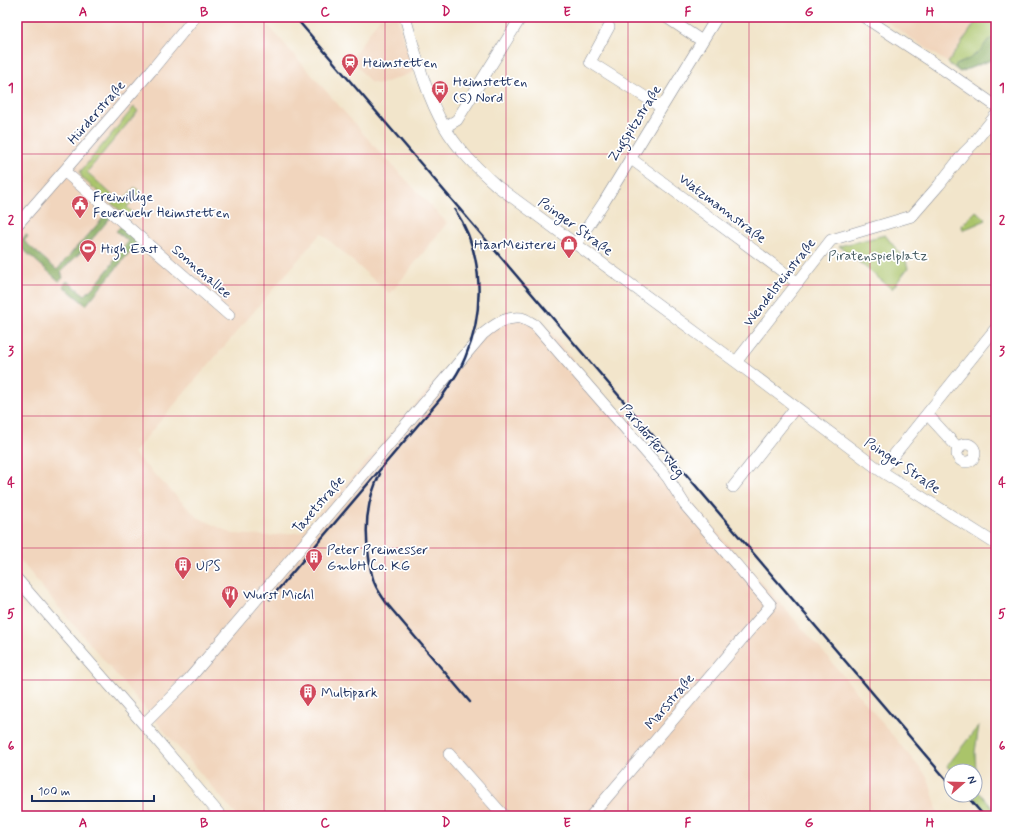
<svg xmlns="http://www.w3.org/2000/svg" width="1013" height="833" viewBox="0 0 1013 833" font-family="Mynerve,sans-serif">
<rect width="100%" height="100%" fill="#fff"/>
<filter id="ink" filterUnits="userSpaceOnUse"><feTurbulence type="fractalNoise" baseFrequency=".025" numOctaves="2"/><feDisplacementMap in="SourceGraphic" scale="8" xChannelSelector="R" yChannelSelector="G"/><feConvolveMatrix kernelMatrix="1 2 1 2 8 2 1 2 1" color-interpolation-filters="sRGB"/></filter>
<filter id="wash" filterUnits="userSpaceOnUse"><feTurbulence type="fractalNoise" baseFrequency=".012" numOctaves="4" result="noise"/><feDisplacementMap in="SourceGraphic" scale="16" xChannelSelector="R" yChannelSelector="G"/><feGaussianBlur stdDeviation="0.9" result="paint"/><feColorMatrix in="noise" values="0 0 0 0 0 0 0 0 0 0 0 0 0 0 0 0 0 1.4 0 .05"/><feComposite in="paint" operator="in"/></filter>
<g filter="url(#wash)">
<rect width="100%" height="100%" fill="#f2e5cb"/>
<path fill="#f1d5bd" d="M17,17H261L376,148L447,223L390,294L321,233L133,453L197,517L233,534L267,536L301,532L377,450L479,329L503,314L524,315L542,322L711,525L824,653L928,778L939,816H237L49,596L17,556Z
M380,17H397L414,72L381,84L371,83L351,59Z
M880,17H979L948,63Z"/>
<path fill="#aac46a" stroke="#627a64" d="M979,17H996V58L960,72L948,63Z
M134,107L138,111L87,172L121,203L135,187L140,192L127,207L134,214L130,219L82,178L80,172Z
M976,211L986,220L963,230L961,226Z
M885,235L906,261L908,268L892,289L839,246Z
M979,725L975,752L977,790L996,812V814L993,816H990L972,795H975V771H951L947,766Z"/>
<path fill="#87aa5e" stroke="#516c5e" d="M996,37V58L960,72L955,68L956,65L969,59L981,50L988,40Z
M103,211L111,217L81,252L61,271L63,278L59,281L17,244L26,235L28,236L24,241L57,270L80,243L82,242L104,217L101,213Z
M121,226L138,242L86,305L63,286L67,281L85,295L99,281L113,263V261L128,241L116,231Z"/>
</g>
<g filter="url(#ink)">
<g fill="none" stroke-linecap="round" stroke-linejoin="round">
<g stroke="#868a94" stroke-width="12">
<path id="minor" d="M405,17C416,54 425,93 444,126C458,150 477,168 497,186L736,362L881,471L996,544
M666,17L702,41
M864,17L934,63L996,106
M609,27L590,62L661,107
M445,127L457,120L521,17
M630,158L798,283
M64,171L229,315
M17,225L151,71L195,17
M576,244L604,202L717,17
M736,362L831,240L912,216L939,185L964,153L973,144L996,115
M927,414L959,449
M957 453a9 9 0 1 1 18 0a9 9 0 1 1-18 0Z
M881,471L996,328
M733,487L796,407
M17,579L146,727L221,816
M144,724L189,679L483,334C494,325 506,316 521,318C526,319 531,323 535,325L664,473L668,478L685,505L771,605L591,816
M449,754L504,816"/>
</g>
<use href="#minor" stroke="#fff" stroke-width="11"/>
<path stroke="#1b2f5e" stroke-width="2.5" d="M295,17L446,193L951,785
M380,474C366,501 364,528 369,558C370,566 371,574 374,582C377,590 383,598 388,605L470,702
M270,599L441,398C450,385 459,373 465,358C485,312 484,253 455,210
M966,795L984,816"/>
</g>
</g>
<path fill="none" stroke="#c2185b" stroke-width="1" stroke-opacity="0.55" d="M143,17V816M264,17V816M385,17V816M506,17V816M628,17V816M749,17V816M870,17V816M17,154H996M17,285H996M17,416H996M17,548H996M17,680H996"/>
<defs>
<g id="station-pin" transform="scale(0.9)"><path d="M0 17L-7.5 6A9.5 9.5 0 1 1 7.5 6Z" fill="#d1495b" stroke="#fff"/><path d="M-3-6H3Q5-6 5-4V2Q5 4 3 4L4.5 6H3L1.5 4h-3L-3 6H-4.5L-3 4Q-5 4-5 2V-4Q-5-6-3-6ZM-3.5-4v3h7v-3ZM-3.5 1v1.5H-2V1ZM2 1v1.5H3.5V1Z" fill="#fff"/></g>
<g id="bus-pin" transform="scale(0.9)"><path d="M0 17L-7.5 6A9.5 9.5 0 1 1 7.5 6Z" fill="#d1495b" stroke="#fff"/><path d="M-5-6H5V4H4V6H2V4H-2V6H-4V4H-5ZM-3.5-4V0h7V-4ZM-3.5 1.2v1.5H-2V1.2ZM2 1.2v1.5H3.5V1.2Z" fill="#fff"/></g>
<g id="civic-pin" transform="scale(0.9)"><path d="M0 17L-7.5 6A9.5 9.5 0 1 1 7.5 6Z" fill="#d1495b" stroke="#fff"/><path d="M-.6-6.5H3V-4.5H.6V-3L4-1V1h2V6H-6V1h2V-1L-.6-3ZM-1.2 2.5V6h2.4V2.5Z" fill="#fff"/></g>
<g id="shop-pin" transform="scale(0.9)"><path d="M0 17L-7.5 6A9.5 9.5 0 1 1 7.5 6Z" fill="#d1495b" stroke="#fff"/><path d="M-5-2.5h2.3a2.7 3.5 0 0 1 5.4 0H5L5.5 6h-11ZM-1.5-2.5h3a1.5 2.3 0 0 0-3 0Z" fill="#fff"/></g>
<g id="stadium-pin" transform="scale(0.9)"><path d="M0 17L-7.5 6A9.5 9.5 0 1 1 7.5 6Z" fill="#d1495b" stroke="#fff"/><path d="M0-5a6.5 5 0 1 0 0 10a6.5 5 0 1 0 0-10ZM-3.5-1.8h7v3.6h-7Z" fill="#fff"/></g>
<g id="building-pin" transform="scale(0.9)"><path d="M0 17L-7.5 6A9.5 9.5 0 1 1 7.5 6Z" fill="#d1495b" stroke="#fff"/><path d="M-4-6H4V6H1V3H-1V6H-4ZM-2.5-4.3h1.7v1.8h-1.7ZM.8-4.3h1.7v1.8H.8ZM-2.5-1h1.7V.8h-1.7ZM.8-1h1.7V.8H.8Z" fill="#fff"/></g>
<g id="restaurant-pin" transform="scale(0.9)"><path d="M0 17L-7.5 6A9.5 9.5 0 1 1 7.5 6Z" fill="#d1495b" stroke="#fff"/><path d="M-5-6h1v4h1v-4h1v4h1v-4h1v5L-1.5 .5V6h-2V.5L-5-1ZM5-6V6H3V1.5H1.5Q1.5-4 5-6Z" fill="#fff"/></g>
</defs>
<g fill-rule="evenodd">
<use href="#station-pin" x="350" y="62"/>
<use href="#bus-pin" x="440" y="89"/>
<use href="#civic-pin" x="80" y="204"/>
<use href="#shop-pin" x="569" y="244"/>
<use href="#stadium-pin" x="88" y="248"/>
<use href="#building-pin" x="314" y="557"/>
<use href="#building-pin" x="183" y="565"/>
<use href="#restaurant-pin" x="230" y="594"/>
<use href="#building-pin" x="308" y="692"/>
</g>
<g text-anchor="middle" stroke-width="3.5" stroke-linejoin="round" paint-order="stroke">
<g font-size="14" fill="#1b2f5e" stroke="#fff" text-anchor="start">
<text x="363" y="67">Heimstetten</text>
<text x="453" y="86">Heimstetten<tspan x="453" dy="16">(S) Nord</tspan></text>
<text x="93" y="201">Freiwillige<tspan x="93" dy="16">Feuerwehr Heimstetten</tspan></text>
<text x="556" y="249" text-anchor="end">HaarMeisterei</text>
<text x="101" y="253">High East</text>
<text x="327" y="554">Peter Preimesser<tspan x="327" dy="16">GmbH Co. KG</tspan></text>
<text x="196" y="570">UPS</text>
<text x="243" y="599">Wurst Michl</text>
<text x="321" y="697">Multipark</text>
</g>
<g font-size="14" fill="#1b2f5e" stroke="#fff">
<text transform="translate(96 112) rotate(-49)" y="5">Hürderstraße</text>
<text transform="translate(634 123) rotate(-58)" y="5">Zugspitzstraße</text>
<text transform="translate(723 208) rotate(37)" y="5">Watzmannstraße</text>
<text transform="translate(576 226) rotate(36)" y="5">Poinger Straße</text>
<text transform="translate(202 271) rotate(41)" y="5">Sonnenallee</text>
<text transform="translate(779 282) rotate(-52)" y="5">Wendelsteinstraße</text>
<text transform="translate(653 440) rotate(50)" y="5">Parsdorfer Weg</text>
<text transform="translate(903 465) rotate(34)" y="5">Poinger Straße</text>
<text transform="translate(318 504) rotate(-49)" y="5">Taxetstraße</text>
<text transform="translate(669 701) rotate(-50)" y="5">Marsstraße</text>
</g>
<g font-size="14" fill="#465c62" stroke="#fff">
<text x="878" y="260">Piratenspielplatz</text>
</g>
</g>
<rect width="1013" height="833" fill="none" stroke="#fff" stroke-width="44"/>
<g transform="translate(963 783) rotate(70)"><circle r="19" fill="#ffffff" stroke="#a4acbf"/>
<path d="M0-3L7 15L0 10L-7 15Z" fill="#d1495b"/>
<text y="-6" font-size="11" font-weight="bold" text-anchor="middle" fill="#1b2f5e">N</text>
</g>
<path d="M32 795v6h122v-6" fill="none" stroke="#1b2f5e" stroke-width="2"/>
<text x="38" y="795" font-size="12" fill="#1b2f5e" stroke="#ffffff" stroke-width="3" paint-order="stroke">100 m</text>
<rect x="22" y="22" width="969" height="789" fill="none" stroke="#c2185b" stroke-width="1.5"/>
<g font-size="13" text-anchor="middle" font-weight="bold" fill="#c2185b">
<text x="83" y="16">A</text>
<text x="204" y="16">B</text>
<text x="325" y="16">C</text>
<text x="446" y="16">D</text>
<text x="567" y="16">E</text>
<text x="688" y="16">F</text>
<text x="809" y="16">G</text>
<text x="930" y="16">H</text>
<text x="11" y="92">1</text>
<text x="1002" y="92">1</text>
<text x="11" y="224">2</text>
<text x="1002" y="224">2</text>
<text x="11" y="355">3</text>
<text x="1002" y="355">3</text>
<text x="11" y="487">4</text>
<text x="1002" y="487">4</text>
<text x="11" y="618">5</text>
<text x="1002" y="618">5</text>
<text x="11" y="750">6</text>
<text x="1002" y="750">6</text>
<text x="83" y="827">A</text>
<text x="204" y="827">B</text>
<text x="325" y="827">C</text>
<text x="446" y="827">D</text>
<text x="567" y="827">E</text>
<text x="688" y="827">F</text>
<text x="809" y="827">G</text>
<text x="930" y="827">H</text>
</g>
</svg>
